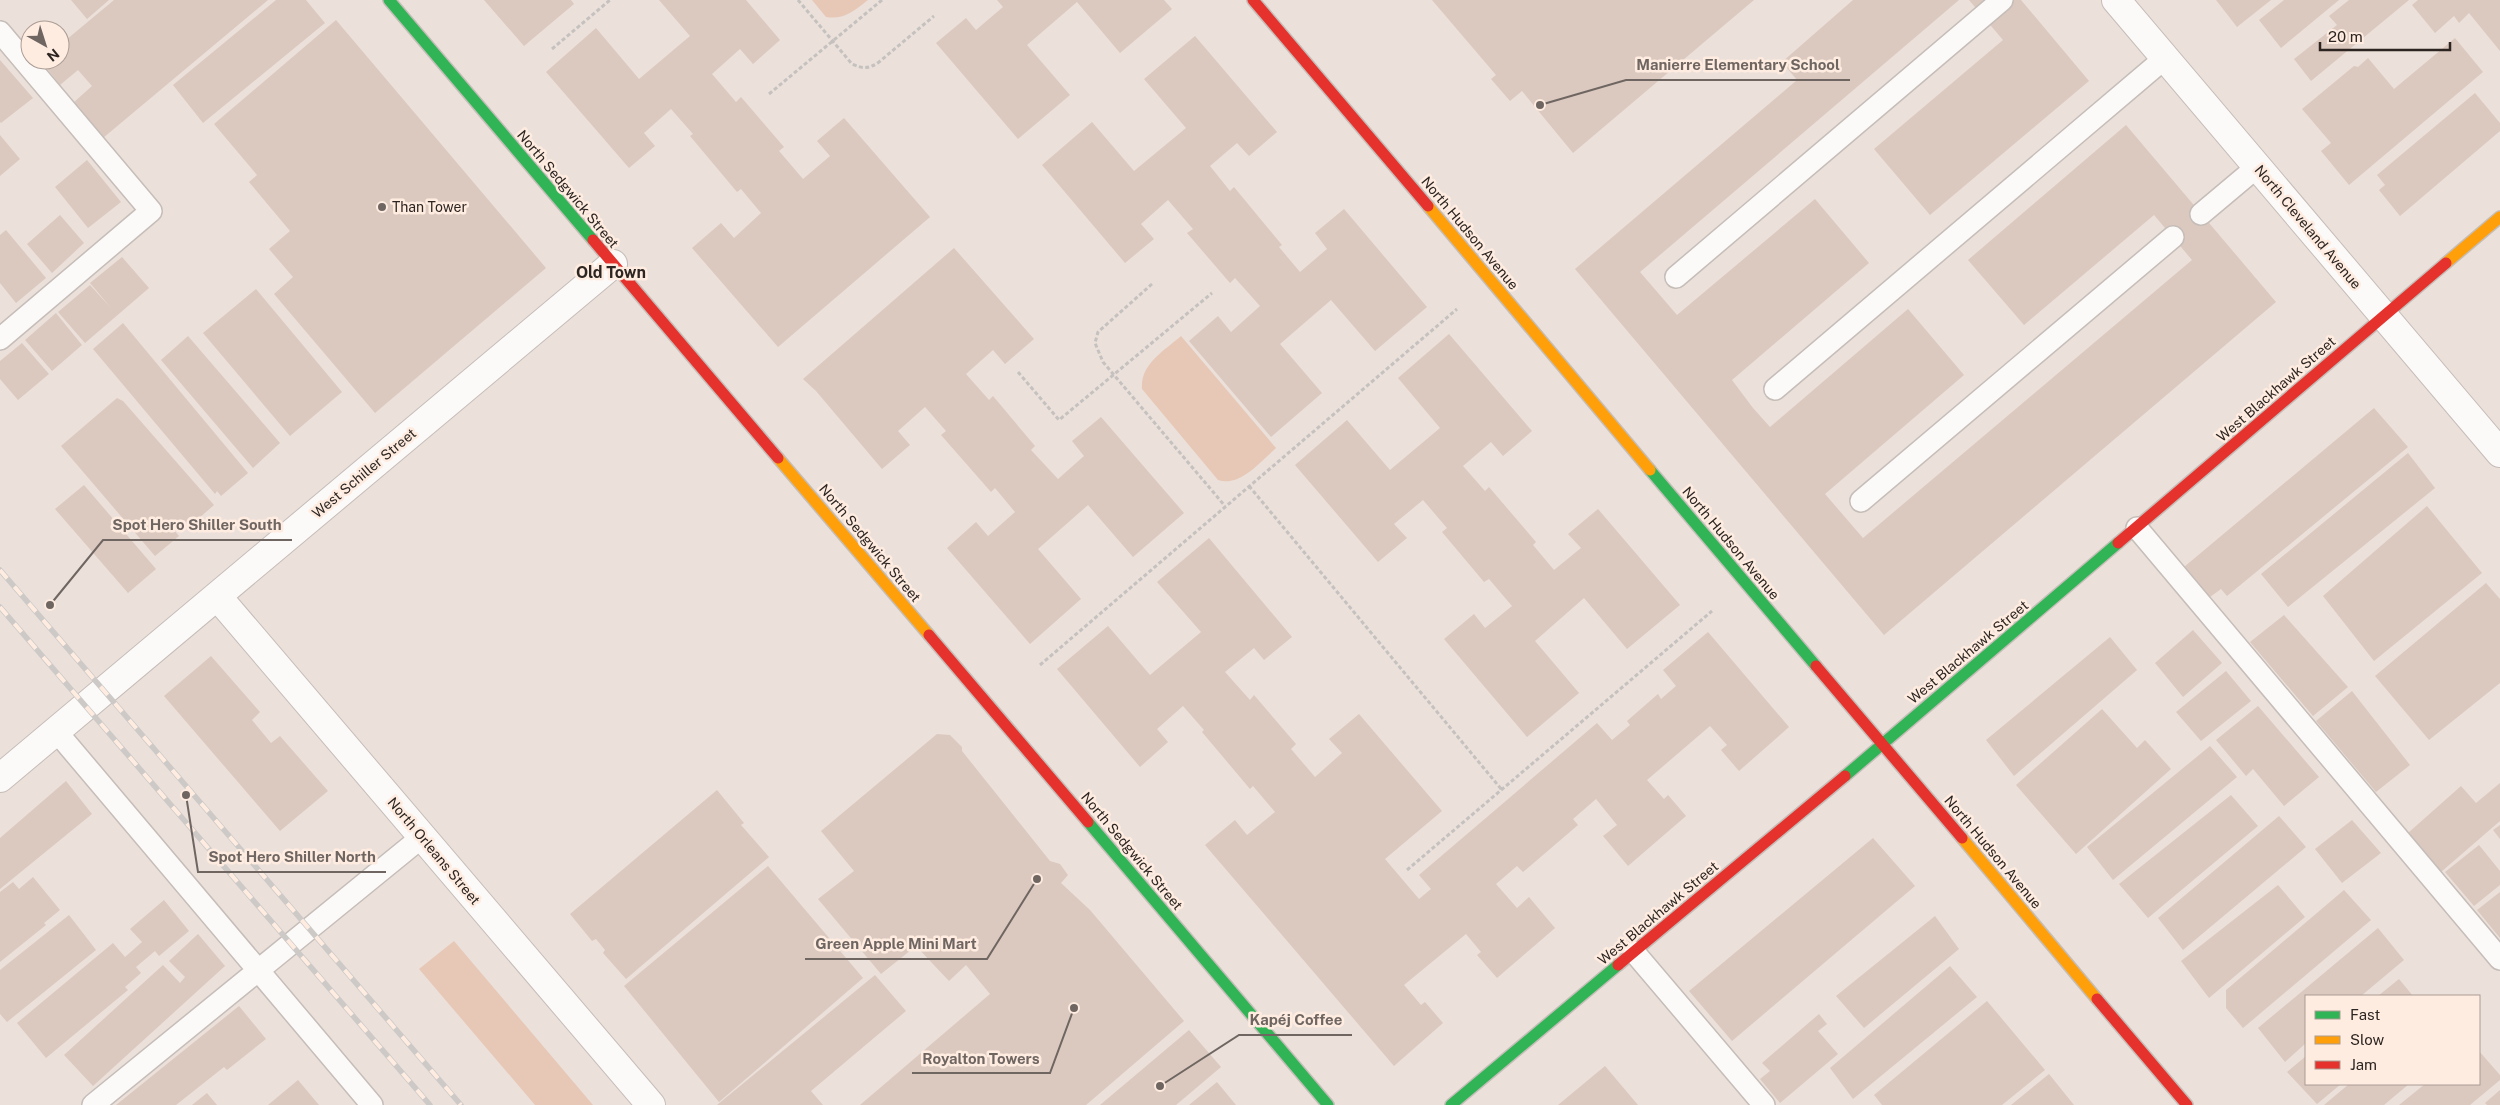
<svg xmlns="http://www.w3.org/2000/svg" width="2500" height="1105" viewBox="0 0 2500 1105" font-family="'Public Sans',sans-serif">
<rect width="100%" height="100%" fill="#ebe0da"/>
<path fill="#e7c8b7" d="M812,0H868C854,11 844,20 826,17Z
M1181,336L1276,448C1260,462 1240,487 1218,480L1142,389C1140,364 1164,351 1181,336Z
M454,941L593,1105H535L419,969Z"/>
<path fill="#dbc9bf" d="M71,0H109L87,19Z
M114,0H268L103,138L73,103L92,86L78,70L60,85L41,61L60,60V45Z
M276,0H306L325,23L203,123L173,85Z
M484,0H571L574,4L524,46Z
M659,0H746L780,40L753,64L740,49L712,74L736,102L741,97L784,147L779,151L803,179L830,156L817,141L844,118L930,217L778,347L692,248L721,223L734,238L761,213L741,189L737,192L690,136L693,134L671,109L644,133L655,146L629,168L546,72L596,28L639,79L690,36Z
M997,0H1164L1172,9L1120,53L1077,2L1027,45L1070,95L1018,139L936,43L966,18L976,30L1003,7Z
M1432,0H1754L1573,153L1522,91L1510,101L1491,79L1496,75Z
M1853,0H1959L1640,272L1677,315L1815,199L1869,263L1732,380L1753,408L1770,427L1908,309L1964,375L1825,494L1863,538L2192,260L2154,215L2024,325L1968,260L2126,125L2276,302L1884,635L1575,269L1797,80L1782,62Z
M1969,0H2021L2089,81L1930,215L1874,149L2003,40Z
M2216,0H2271L2237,27Z
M2284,0H2339L2281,48L2259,20Z
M2349,0H2409L2311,81L2294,59L2337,25L2329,16Z
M2418,0H2500V51L2469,13L2459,23L2454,16L2435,33L2412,5Z
M336,20L546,268L375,413L274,294L293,277L269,249L290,231L249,182L257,175L214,124Z
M1195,36L1277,132L1249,156L1237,143L1210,166L1230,191L1234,187L1282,245L1279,247L1300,272L1327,249L1315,233L1344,209L1427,307L1375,351L1331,300L1280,344L1322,393L1271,437L1189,341L1218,316L1231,332L1260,306L1235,278L1230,283L1187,233L1193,229L1168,200L1141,224L1154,239L1125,263L1042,165L1092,122L1134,171L1186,128L1144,79Z
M2455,38L2483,72L2349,185L2321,151L2331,143L2302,109L2354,66L2358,67L2368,58L2394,89Z
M0,60L33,98L1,123L0,122Z
M2475,93L2500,123V131L2400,216L2379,190L2385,185L2377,175Z
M0,135L20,159L0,176Z
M87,160L121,202L88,228L55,187Z
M60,215L84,243L52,273L27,244Z
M6,230L46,278L16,303L0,283V235Z
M954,248L1034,339L1005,364L993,350L966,374L989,400L993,396L1035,446L1031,450L1058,479L1084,456L1072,441L1101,417L1184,513L1133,557L1088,505L1038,549L1081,599L1030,644L947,548L976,522L988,536L1015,512L995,488L991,492L941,435L946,431L925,407L898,431L910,445L882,469L816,391L803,379Z
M122,257L149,288L85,343L58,312L90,285L111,308L90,283Z
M256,289L342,392L290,436L203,333Z
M56,313L82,345L52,371L25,340Z
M123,323L248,473L221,496L217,491L215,494L93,349Z
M1449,334L1532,431L1503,456L1491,442L1463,466L1485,491L1489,487L1536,542L1533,545L1554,570L1581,548L1568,534L1598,509L1680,605L1627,649L1584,598L1535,641L1579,693L1527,737L1444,639L1474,614L1485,628L1512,606L1489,579L1484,582L1442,532L1447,528L1423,500L1394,524L1407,538L1378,562L1295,465L1347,420L1390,470L1440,428L1398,378Z
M188,336L280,443L253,468L161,360Z
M22,343L49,374L18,400L0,379V361Z
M117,398L123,401L214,505L190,526L184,520L173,529L179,536L155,556L61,446Z
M2374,408L2408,447L2227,596L2221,589L2210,597L2184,567Z
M2408,453L2435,488L2288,607L2261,574Z
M84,485L156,569L128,593L55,509Z
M2427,506L2482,573L2374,661L2323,596Z
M1209,538L1292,637L1264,660L1254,648L1225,672L1250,700L1254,695L1296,744L1291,749L1315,777L1342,753L1329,739L1359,714L1442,811L1385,859L1419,899L1431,889L1419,875L1597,723L1612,740L1630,725L1627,721L1658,694L1661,699L1676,686L1663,670L1708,632L1789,727L1739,771L1721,750L1727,745L1710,726L1647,780L1664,799L1668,795L1686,816L1628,866L1603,836L1617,825L1596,799L1573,819L1578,825L1523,872L1517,866L1496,884L1517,908L1529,897L1555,928L1497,978L1477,955L1481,952L1466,934L1404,985L1421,1005L1425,1002L1443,1023L1394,1066L1205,845L1235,820L1247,835L1275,812L1253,786L1250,789L1202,732L1204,730L1183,706L1157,729L1168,742L1140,767L1057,669L1108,626L1150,675L1201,632L1157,582Z
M2486,583L2500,599V683L2429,740L2375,676Z
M2284,615L2348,687L2313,716L2250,642Z
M2193,630L2222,663L2183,697L2155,663Z
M2110,637L2137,670L2014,776L1986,740Z
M211,656L260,712L252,720L271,743L280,736L328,791L280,831L164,696Z
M2226,671L2251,701L2201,741L2176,712Z
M2352,691L2410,765L2376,792L2316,721Z
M2258,706L2319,777L2284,806L2253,769L2246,776L2216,740Z
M2102,709L2137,748L2145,740L2171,769L2076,854L2016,785Z
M937,734L950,735L962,747V751L1050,861L1060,864L1068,875L1061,883L1090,910L1184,1021L1086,1105H860L990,994L966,965L949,981L916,946L881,974L818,899L854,871L821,831Z
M2210,746L2237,777L2113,880L2087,847Z
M66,781L92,814L0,889V838Z
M2500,783V821L2441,872L2408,833L2461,786L2476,803Z
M717,790L744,823L741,825L769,857L626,979L603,953L605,950L596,939L592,941L570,914Z
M2231,795L2258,826L2148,918L2119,884Z
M2279,816L2306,847L2183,950L2158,918Z
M2352,820L2381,853L2342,883L2315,849Z
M2500,825V839L2493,830Z
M1873,838L1915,886L1732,1041L1689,991Z
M2479,845L2500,871V885L2474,906L2445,872Z
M768,866L863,978L719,1102L624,986Z
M33,877L60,910L44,923L46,925L0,962V892L13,882L19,889Z
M2278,885L2305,917L2209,998L2181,961Z
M2344,890L2371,920L2243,1028L2226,1008V990Z
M2500,892V938L2477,910Z
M164,900L189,931L159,956L155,951L136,967L141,973L125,987L128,990L46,1058L17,1023L113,943L125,957L142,942L130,929Z
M69,915L96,950L7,1022L0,1014V970Z
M1935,916L1959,949L1864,1028L1836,996Z
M2378,928L2404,960L2361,996H2306V1043L2285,1062L2258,1028Z
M198,934L225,966L93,1086L64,1055L163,965L180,983L185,977L169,961Z
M1950,966L1977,997L1853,1099L1830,1068Z
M875,975L906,1011L811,1091L823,1105H717Z
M2399,979L2413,996H2378Z
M1987,1001L2045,1070L2002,1105H1882L1874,1095Z
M239,1006L266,1039L227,1070L224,1067L176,1105H116Z
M1819,1014L1827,1024L1818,1031L1838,1054L1780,1103L1760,1079L1770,1071L1762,1063Z
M1189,1030L1221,1067L1176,1105H1100Z
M2479,1051L2500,1075V1080L2470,1105H2399L2425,1084H2479Z
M2306,1056V1084H2341L2317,1104L2287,1072Z
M1605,1066L1638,1105H1558Z
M2049,1074L2074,1105H2011Z
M298,1080L319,1105H268Z
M1217,1082L1236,1105H1189Z
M2349,1084H2409L2384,1105H2324Z
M2500,1090V1105H2487L2485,1103Z
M207,1093L217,1105H192Z"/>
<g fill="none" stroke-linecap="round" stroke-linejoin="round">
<g stroke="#c5bdb8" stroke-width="24">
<path id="lane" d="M0,32L151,211L0,339
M2201,214L2257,167
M1676,277L2002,0
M1775,389L2165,58
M1861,501L2173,237
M2137,528L2500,959
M56,731L372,1105
M1634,952L1764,1105
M93,1105L422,837"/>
</g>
<g stroke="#c5bdb8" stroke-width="30">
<path id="street" d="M2116,0L2500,453
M217,596L651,1105
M0,778L613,264"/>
</g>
<g stroke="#c5bdb8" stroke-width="14">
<path id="fast" d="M389,0L593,240
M1650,470L1816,666
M1845,776L2118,543
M1088,822L1328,1105
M1451,1105L1618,965"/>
</g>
<g stroke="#c5bdb8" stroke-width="14">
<path id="slow" d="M1428,206L1650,470
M2446,263L2500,217
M778,458L929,635
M1962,838L2097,999"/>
</g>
<g stroke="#c5bdb8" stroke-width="14">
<path id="jam" d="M1253,0L1428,206
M593,240L778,458
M2118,543L2446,263
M929,635L1088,822
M1816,666L1962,838
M1618,965L1845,776
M2097,999L2187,1105"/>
</g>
<path stroke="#c5c1bf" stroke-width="3" stroke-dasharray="4 2.5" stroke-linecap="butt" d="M798,0L852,64C863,69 869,69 879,62L934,16
M552,49L610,0
M769,94L882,0
M1152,284L1098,332L1095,343L1103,362L1225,506
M1018,372L1059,420L1212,293
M1249,486L1502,790
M1040,665L1457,309
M1407,870L1712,611"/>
<use href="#lane" stroke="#fcfaf9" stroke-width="21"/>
<use href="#street" stroke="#fcfaf9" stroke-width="28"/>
<use href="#fast" stroke="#30b455" stroke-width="11"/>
<use href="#slow" stroke="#ff9f0a" stroke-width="11"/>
<use href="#jam" stroke="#e5322d" stroke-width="11"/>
<g stroke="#ccc9c7" stroke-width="5.5">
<path id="rail" d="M0,570L461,1105
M0,607L430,1105"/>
</g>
<use href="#rail" stroke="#ffece1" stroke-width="4" stroke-dasharray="11" stroke-linecap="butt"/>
</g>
<circle fill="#6f6662" stroke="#ffece1" stroke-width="2" cx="382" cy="207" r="5"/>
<g text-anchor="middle" stroke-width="5" stroke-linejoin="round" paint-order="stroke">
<g font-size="14" fill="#2c2521" stroke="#ffece1">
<text transform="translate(568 189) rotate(50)" y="5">North Sedgwick Street</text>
<text transform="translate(2308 227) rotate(50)" y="5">North Cleveland Avenue</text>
<text transform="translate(1470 233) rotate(50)" y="5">North Hudson Avenue</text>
<text transform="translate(2276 389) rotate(-41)" y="5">West Blackhawk Street</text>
<text transform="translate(364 473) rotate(-40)" y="5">West Schiller Street</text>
<text transform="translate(870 543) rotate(50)" y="5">North Sedgwick Street</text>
<text transform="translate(1731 543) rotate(50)" y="5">North Hudson Avenue</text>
<text transform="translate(1968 652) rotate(-40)" y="5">West Blackhawk Street</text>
<text transform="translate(434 851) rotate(50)" y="5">North Orleans Street</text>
<text transform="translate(1132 851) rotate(50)" y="5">North Sedgwick Street</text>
<text transform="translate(1993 852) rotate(50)" y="5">North Hudson Avenue</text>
<text transform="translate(1658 913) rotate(-40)" y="5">West Blackhawk Street</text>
</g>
<g font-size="14" fill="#2c2521" stroke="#ffece1" text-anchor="start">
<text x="392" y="212">Than Tower</text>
</g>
<g font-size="16" font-weight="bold" fill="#2c2521" stroke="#ffece1">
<text x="611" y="278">Old Town</text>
</g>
</g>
<path fill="none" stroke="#6f6662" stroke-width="2" d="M1540 105L1626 80H1850M50 605L103 540H292M186 795L198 872H386M1037 879L987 959H805M1160 1086L1239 1035H1352M1074 1008L1050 1073H912"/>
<g fill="#6f6662" stroke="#ffece1" stroke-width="2">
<circle cx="1540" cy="105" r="5"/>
<circle cx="50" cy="605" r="5"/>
<circle cx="186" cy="795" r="5"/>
<circle cx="1037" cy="879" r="5"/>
<circle cx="1160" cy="1086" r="5"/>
<circle cx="1074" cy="1008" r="5"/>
</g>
<g font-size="15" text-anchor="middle" font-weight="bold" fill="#6f6662" stroke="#ffece1" stroke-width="5" stroke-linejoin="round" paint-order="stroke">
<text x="1738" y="70">Manierre Elementary School</text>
<text x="197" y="530">Spot Hero Shiller South</text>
<text x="292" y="862">Spot Hero Shiller North</text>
<text x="896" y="949">Green Apple Mini Mart</text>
<text x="1296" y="1025">Kapéj Coffee</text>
<text x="981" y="1064">Royalton Towers</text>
</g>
<rect x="2305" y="995" width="175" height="90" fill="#ffece1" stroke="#ab9c94"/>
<rect x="2315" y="1011" width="25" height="8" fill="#30b455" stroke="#ab9c94"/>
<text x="2350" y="1020" font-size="15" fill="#2c2521">Fast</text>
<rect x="2315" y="1036" width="25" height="8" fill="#ff9f0a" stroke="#ab9c94"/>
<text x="2350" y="1045" font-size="15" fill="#2c2521">Slow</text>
<rect x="2315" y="1061" width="25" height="8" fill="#e5322d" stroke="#ab9c94"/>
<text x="2350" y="1070" font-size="15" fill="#2c2521">Jam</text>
<g transform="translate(45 45) rotate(141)"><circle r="24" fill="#ffece1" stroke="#ab9c94"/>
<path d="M0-4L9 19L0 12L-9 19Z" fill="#6f6662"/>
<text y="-8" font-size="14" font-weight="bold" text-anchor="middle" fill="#2c2521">N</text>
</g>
<path d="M2320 42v8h130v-8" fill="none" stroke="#2c2521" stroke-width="2.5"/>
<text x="2328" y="42" font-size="15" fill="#2c2521" stroke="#ffece1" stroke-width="4" paint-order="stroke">20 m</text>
</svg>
